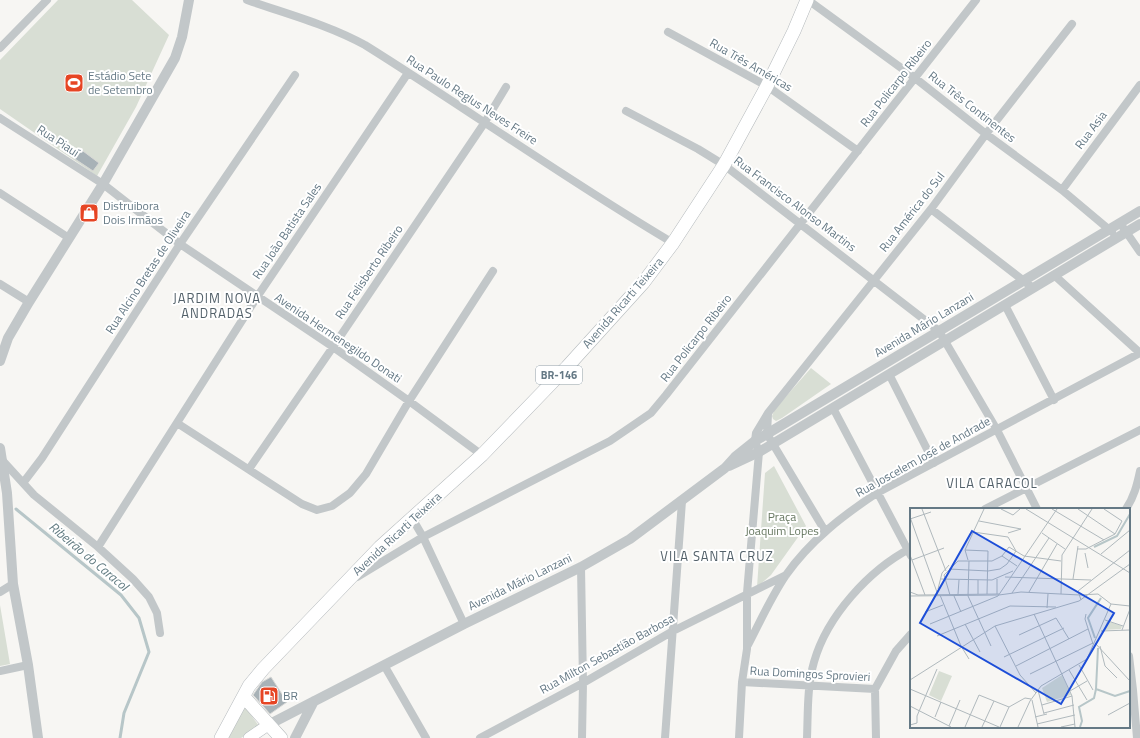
<svg xmlns="http://www.w3.org/2000/svg" width="1140" height="738" viewBox="0 0 1140 738" font-family="'Titillium Web',sans-serif">
<rect width="100%" height="100%" fill="#f7f6f3"/>
<path fill="#d8ded4" d="M58,0H132L169,35L136,107L97,176L0,109V60Z
M811,368L831,384L782,418L776,421L773,419L772,416L775,409Z
M774,466L806,526L771,575L757,587L765,473Z
M0,605L10,664L0,666Z
M243,704L259,726L241,738H226Z"/>
<g fill="none" stroke-linecap="round" stroke-linejoin="round">
<path stroke="#b7c6c8" stroke-width="3" d="M16,509L121,595L139,618L149,652L124,713L120,738"/>
</g>
<path fill="#a8b2b7" stroke="#d8d8d6" d="M79,148L99,163L93,171L72,157Z
M271,677L287,702L270,714L253,695L262,682Z"/>
<g fill="none" stroke-linecap="round" stroke-linejoin="round">
<g stroke="#b4babe" stroke-width="12">
<path id="secondary" d="M249,738L268,725"/>
</g>
<g stroke="#b5babd" stroke-width="14">
<path id="primary" d="M244,697L281,738
M221,738L249,686L263,669L380,547L482,455L567,367L643,283L673,243L724,165L767,86L794,31L807,0"/>
</g>
<path stroke="#c2c7c9" stroke-width="8" d="M247,0C287,14 329,25 365,45C469,110 568,181 673,243
M808,0L915,78L986,134L1062,190L1112,232
M668,32L767,86L858,151
M0,48L47,0
M626,111L698,149L724,165L939,331L997,430L1037,509
M0,118L103,184L180,244L333,347L409,401L482,455
M1062,190L1140,85
M0,193L69,238
M931,209L1033,288
M1120,223L1140,252
M1054,275L1140,353
M0,284L29,302
M1005,305L1054,400
M889,374L934,463
M833,408L911,556
M768,414L767,434L825,531
M177,423L302,504L317,510L332,506L350,493L366,474L409,401L493,271
M2,460L34,495L98,547L133,579L149,597L157,613L160,633
M249,469L333,347L485,122L506,87
M23,483L42,458L180,244L295,75
M985,509L1140,430
M1126,509C1134,497 1137,485 1140,471
M412,518L423,537L464,624
M98,547L257,297L408,73
M581,567L583,683L582,738
M357,577L423,537L610,441L632,426L651,413L666,395L976,0
M0,592L13,584
M748,645C760,622 771,597 786,575C810,541 842,516 877,493L1140,353
M1129,656L1133,690L1137,738
M384,665L426,738
M0,671L28,665
M742,682L875,689
M480,738L583,683L673,631L786,575
M665,738L682,501
M739,738L742,682L747,649V593L759,452L755,441L756,433L768,413L931,209L986,134L1072,24
M807,738C808,713 807,686 814,662C827,616 869,570 911,548
M876,738L875,689L896,651L911,634"/>
<path stroke="#c2c7c9" stroke-width="10" d="M0,361L8,338L29,302L103,184L175,58L182,37L189,0
M0,448L7,493L13,584L28,665L38,738
M729,466L759,452L1140,224
M268,725L464,624L581,567L630,539L725,468L735,457L755,441L1140,211
M295,738L314,701"/>
<use href="#secondary" stroke="#fff" stroke-width="11"/>
<use href="#primary" stroke="#fff" stroke-width="13"/>
</g>
<defs>
<g id="stadium-square" transform="scale(1)"><rect x="-9" y="-9" width="18" height="18" rx="4" fill="#e64524" stroke="#fff"/><path d="M0-5a6.5 5 0 1 0 0 10a6.5 5 0 1 0 0-10ZM-3.5-1.8h7v3.6h-7Z" fill="#fff"/></g>
<g id="shop-square" transform="scale(1)"><rect x="-9" y="-9" width="18" height="18" rx="4" fill="#e64524" stroke="#fff"/><path d="M-5-2.5h2.3a2.7 3.5 0 0 1 5.4 0H5L5.5 6h-11ZM-1.5-2.5h3a1.5 2.3 0 0 0-3 0Z" fill="#fff"/></g>
<g id="fuel-square" transform="scale(1)"><rect x="-9" y="-9" width="18" height="18" rx="4" fill="#e64524" stroke="#fff"/><path d="M-5.5-6h7V0h2V4h1.3V-2.5L3-4.5l.8-.8L6-3V5H2.5V1h-1V6h-7ZM-4.2-4.7v3.2H.2V-4.7Z" fill="#fff"/></g>
</defs>
<g fill-rule="evenodd">
<use href="#stadium-square" x="74" y="83"/>
<use href="#shop-square" x="89" y="213"/>
<use href="#fuel-square" x="269" y="696"/>
</g>
<g text-anchor="middle" stroke-width="4" stroke-linejoin="round" paint-order="stroke">
<rect fill="#fff" stroke="#93a1aa" stroke-width="1" x="536" y="366" width="46" height="18" rx="3"/>
<g font-size="11" font-weight="bold" fill="#657985">
<text x="559" y="379">BR-146</text>
</g>
<g font-size="12" fill="#657985" stroke="#fff">
<text transform="translate(751 65) rotate(30)" y="4">Rua Três Américas</text>
<text transform="translate(896 83) rotate(-52)" y="4">Rua Policarpo Ribeiro</text>
<text transform="translate(472 100) rotate(33)" y="4">Rua Paulo Reglus Neves Freire</text>
<text transform="translate(972 107) rotate(38)" y="4">Rua Três Continentes</text>
<text transform="translate(1091 130) rotate(-53)" y="4">Rua Asia</text>
<text transform="translate(58 141) rotate(33)" y="4">Rua Piauí</text>
<text transform="translate(795 204) rotate(37)" y="4">Rua Francisco Alonso Martins</text>
<text transform="translate(912 212) rotate(-52)" y="4">Rua América do Sul</text>
<text transform="translate(287 231) rotate(-56)" y="4">Rua João Batista Sales</text>
<text transform="translate(148 272) rotate(-57)" y="4">Rua Alcino Bretas de Oliveira</text>
<text transform="translate(369 272) rotate(-56)" y="4">Rua Felisberto Ribeiro</text>
<text transform="translate(623 303) rotate(-49)" y="4">Avenida Ricarti Teixeira</text>
<text transform="translate(924 325) rotate(-31)" y="4">Avenida Mário Lanzani</text>
<text transform="translate(338 338) rotate(34)" y="4">Avenida Hermenegildo Donati</text>
<text transform="translate(696 338) rotate(-52)" y="4">Rua Policarpo Ribeiro</text>
<text transform="translate(923 457) rotate(-29)" y="4">Rua Joscelem José de Andrade</text>
<text transform="translate(397 534) rotate(-43)" y="4">Avenida Ricarti Teixeira</text>
<text transform="translate(520 582) rotate(-26)" y="4">Avenida Mário Lanzani</text>
<text transform="translate(607 654) rotate(-29)" y="4">Rua Milton Sebastião Barbosa</text>
<text transform="translate(810 674) rotate(3)" y="4">Rua Domingos Sprovieri</text>
</g>
<g font-size="12" fill="#657985" stroke="#fff" text-anchor="start">
<text x="88" y="80">Estádio Sete<tspan x="88" dy="14">de Setembro</tspan></text>
<text x="103" y="210">Distruibora<tspan x="103" dy="14">Dois Irmãos</tspan></text>
<text x="283" y="700">BR</text>
</g>
<g font-size="12" fill="#667760" stroke="#fff">
<text x="782" y="521">Praça<tspan x="782" dy="14">Joaquim Lopes</tspan></text>
</g>
<g font-size="13" letter-spacing="1" fill="#53616a" stroke="#fff">
<text x="217" y="303">JARDIM NOVA<tspan x="217" dy="15">ANDRADAS</tspan></text>
<text x="992" y="488">VILA CARACOL</text>
<text x="717" y="561">VILA SANTA CRUZ</text>
</g>
<g font-size="13" font-style="italic" fill="#617b81" stroke="#fff">
<text transform="translate(89 556) rotate(40)" y="5">Ribeirão do Caracol</text>
</g>
</g>
<g transform="translate(910 508)">
<rect width="220" height="220" fill="#f7f6f3"/>
<path d="M197,113L212,118L211,121L194,122ZM29,163L42,168L31,193L19,187ZM152,167L161,187L137,194L132,180Z" fill="#d8ded4"/>
<path fill="none" stroke="#b7c6c8" stroke-width="2" d="M184,39L207,28L220,6M185,130L178,110L191,90M188,140L186,181L205,188L220,183M170,219L172,213L169,199L184,190L186,181"/>
<path fill="none" stroke="#b0b9bd" stroke-width="1" d="M12,1L36,63M91,1L103,7L110,1M116,1L204,55M142,1L194,32M168,1L205,26M0,9L28,87M0,11L21,4M69,13L111,21M63,24L98,29M98,25L111,21M132,25L155,41M167,41H176L205,26L212,13L194,1M55,42L78,43L77,86M175,45L178,60M191,46L220,22M0,47L15,87M92,48L107,58M2,52L34,40M58,52L55,42L74,1M59,53L58,88L81,138M204,55L220,65M39,61L78,63L90,61L97,56L106,43L98,29M95,69L181,72M31,71L82,72L103,63M87,71V86M163,71L168,38M28,81L32,65L39,57M0,84L8,87L89,86M119,84L147,36M102,85L139,30M48,86L49,72M68,86V72M151,86L152,47L182,1M30,87L51,138L59,151M40,87L34,67L48,53H82L92,48L99,39L114,48L151,53M170,87L188,86L201,96L220,98M0,88L89,87L111,84L170,87M44,88L51,104M171,92L168,83L220,42M137,100L138,86M15,104L33,97M124,106L162,188L165,219M176,106L175,111L183,136M195,112L213,118M20,116L88,88L147,1M55,116L70,144M85,118L110,167L126,185M212,122L220,101M191,123L220,122M109,127L146,110L159,131M27,128L100,98L146,99M185,135L220,173M190,138L195,158L207,170M94,149L154,120M169,157L183,182M106,158L178,121M159,162L177,192M120,166L183,135M0,172L85,118L169,93L220,56M0,181L89,219M128,182L134,206M160,183L177,173M122,192L128,219M132,197L162,188M0,198L41,219M99,199L115,190L121,191M134,205L164,197M198,207L220,195M25,209L31,194M125,209L137,206M127,216L165,207M0,217L7,215V208L27,161M39,218L50,192M55,219L69,187L99,199M72,219L84,193M90,219L99,199M108,219L120,193L131,178L177,151L201,96M151,219L165,216"/>
<path fill="#1d4ed8" fill-opacity="0.15" stroke="#1d4ed8" stroke-width="2" d="M62,23L204,105L151,196L10,115Z"/>
<rect width="220" height="220" fill="none" stroke="#657985" stroke-width="2"/>
</g>
</svg>
